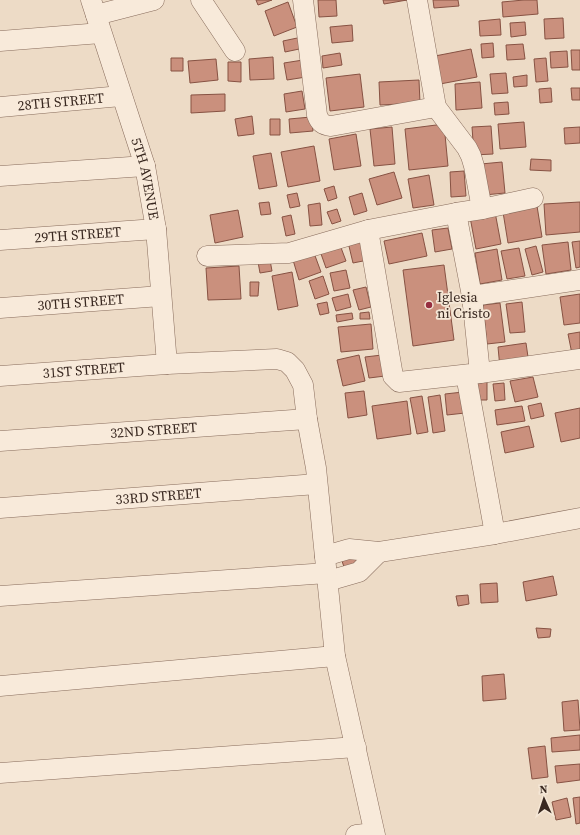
<svg xmlns="http://www.w3.org/2000/svg" width="580" height="835" viewBox="0 0 580 835" font-family="'Source Serif 4',serif">
<rect width="100%" height="100%" fill="#eddbc6"/>
<path fill="#ca907d" stroke="#875243" d="M256,0H272L258,5Z
M318,0H336L337,16L319,17Z
M383,0H407L384,4Z
M433,0H458L459,6L434,8Z
M524,0H537L538,14L503,17L502,2Z
M288,2L297,27L274,36L265,11Z
M563,18L564,38L545,39L544,19Z
M500,19L501,35L480,36L479,21Z
M525,22L526,35L511,37L510,23Z
M352,25L353,41L332,43L330,27Z
M302,37L304,48L285,52L283,41Z
M493,43L494,57L482,58L481,44Z
M523,44L525,59L507,60L506,45Z
M471,49L477,77L440,84L435,56Z
M571,50H580V70H572Z
M567,51L568,67L551,68L550,52Z
M340,53L342,65L323,68L322,56Z
M273,57L274,79L250,80L249,59Z
M171,58H183V71H171Z
M546,58L548,81L536,82L534,59Z
M216,59L218,80L190,83L188,61Z
M303,60L306,77L287,80L284,63Z
M228,62H241V82L228,81Z
M506,73L508,93L492,94L490,74Z
M360,74L364,107L330,111L326,78Z
M527,75V86L514,87L513,77Z
M419,80L420,103L380,105L379,82Z
M480,82L482,108L456,110L455,84Z
M551,88L552,102L540,103L539,89Z
M571,88H580V100H572Z
M302,91L305,109L286,112L284,94Z
M225,94V111L191,113V95Z
M508,102L509,114L495,115L494,103Z
M252,116L254,134L238,136L235,119Z
M311,117L313,131L290,133L289,119Z
M270,119H280V135H270Z
M524,122L526,147L500,149L498,124Z
M444,124L448,166L409,170L405,129Z
M491,126L493,154L474,155L472,127Z
M392,127L395,164L374,166L370,129Z
M580,127V143L565,144L564,128Z
M356,134L361,166L334,170L329,139Z
M314,146L320,181L288,187L281,152Z
M271,153L277,186L259,189L253,156Z
M531,159L551,160V171L530,170Z
M502,162L505,193L484,195L481,164Z
M464,171L466,196L451,197L450,172Z
M394,172L402,198L377,205L369,179Z
M429,175L434,205L413,208L408,179Z
M334,186L337,198L328,201L324,189Z
M297,193L300,206L290,208L287,195Z
M362,193L367,211L354,215L349,197Z
M269,202L271,214L261,215L259,203Z
M580,202V232L546,235L544,204Z
M320,203L322,225L310,226L308,205Z
M537,206L542,237L508,243L503,212Z
M337,209L341,221L332,224L327,212Z
M238,210L243,237L215,243L210,215Z
M495,212L501,244L476,249L470,217Z
M291,215L295,234L286,236L282,217Z
M448,228L452,249L435,252L432,230Z
M422,233L427,256L389,264L384,241Z
M363,238L368,260L353,263L348,242Z
M580,241V267L576,268L572,242Z
M568,242L571,270L546,274L542,245Z
M340,245L346,261L326,268L320,251Z
M536,246L543,272L532,275L525,249Z
M519,248L525,276L507,279L501,251Z
M497,249L502,280L480,284L475,253Z
M314,253L321,272L299,280L293,260Z
M270,260L272,271L260,273L258,262Z
M444,265L454,340L413,346L403,270Z
M239,266L241,299L208,300L206,268Z
M346,270L350,288L334,291L330,273Z
M292,272L298,306L278,310L272,276Z
M323,276L329,294L315,299L309,281Z
M250,282H259L258,296H250Z
M366,287L371,307L359,310L353,290Z
M348,294L351,307L336,311L332,298Z
M580,294V323L564,325L560,297Z
M327,302L329,313L320,315L317,304Z
M522,302L525,332L510,333L506,304Z
M500,303L505,342L487,344L483,305Z
M369,312L370,319H360V313Z
M352,313L353,319L337,322L336,315Z
M371,324L373,349L341,352L338,327Z
M580,332V352L572,354L568,334Z
M526,343L529,364L500,368L498,347Z
M359,355L365,381L343,386L337,360Z
M382,355L385,376L369,378L365,357Z
M533,377L538,397L515,402L510,381Z
M487,382V400H475V383Z
M504,383L505,400L495,401L493,384Z
M364,391L367,415L348,418L345,393Z
M463,392L465,413L447,415L445,394Z
M440,395L445,431L433,433L428,397Z
M422,396L428,432L417,434L410,398Z
M407,401L411,434L377,439L372,406Z
M541,403L544,416L531,419L528,406Z
M522,406L525,421L497,425L495,410Z
M580,408V438L561,442L555,413Z
M529,426L534,447L505,453L501,432Z
M355,556L358,566L345,570L342,561Z
M553,576L557,595L526,601L523,582Z
M497,583L498,602L481,603L480,584Z
M468,595L469,604L458,606L456,596Z
M536,628L551,629L550,637L538,638Z
M504,674L506,699L483,701L482,676Z
M578,700L580,730L564,731L562,702Z
M580,735V750L552,752L551,738Z
M545,746L548,777L532,779L528,748Z
M580,764V780L557,783L555,766Z
M580,797V823L576,824L573,798Z
M567,798L571,817L556,820L552,802Z"/>
<g fill="none" stroke-linecap="round" stroke-linejoin="round">
<g stroke="#886c5c" stroke-width="21">
<g id="street">
<path id="s1" d="M91,0L145,166L156,229L167,364"/>
<path d="M201,0L235,51"/>
<path d="M303,0L317,115C320,123 323,125 331,126L436,107"/>
<path d="M417,0L436,107L467,148L471,156L474,166L482,209"/>
<path d="M96,15L154,0"/>
<path d="M0,41L101,33"/>
<path id="s2" d="M0,107L121,96"/>
<path d="M0,176L145,166"/>
<path d="M368,230L393,376L399,382L480,373L472,296L456,213"/>
<path id="s3" d="M0,240L156,229"/>
<path d="M207,256L289,253L368,230L456,213L482,209L533,198"/>
<path d="M472,296L580,280"/>
<path id="s4" d="M0,308L161,296"/>
<path d="M480,373L580,359"/>
<path d="M466,375L495,534"/>
<path id="s5" d="M0,376L167,364L277,359L287,362L295,370L303,385L307,419L316,468L335,656L375,835"/>
<path id="s6" d="M0,441L307,419"/>
<path id="s7" d="M0,508L317,484"/>
<path d="M325,556L349,549L379,552L495,534L580,518"/>
<path d="M328,581L359,572L379,552"/>
<path d="M0,596L327,573"/>
<path d="M0,686L335,656"/>
<path d="M0,773L356,747"/>
<path d="M356,835L374,833"/>
</g>
</g>
<use href="#street" stroke="#f8eada" stroke-width="20"/>
</g>
<circle fill="#962e40" stroke="#f5e7d6" stroke-width="1.5" cx="429" cy="305" r="4"/>
<g text-anchor="middle" stroke-width="3.5" stroke-linejoin="round" paint-order="stroke">
<g font-size="14" fill="#392820" stroke="#f5e7d6">
<text dy="5" stroke="none"><textPath href="#s2" startOffset="61">28TH STREET</textPath></text>
<text dy="5" stroke="none"><textPath href="#s1" startOffset="187">5TH AVENUE</textPath></text>
<text dy="5" stroke="none"><textPath href="#s3" startOffset="78">29TH STREET</textPath></text>
<text dy="5" stroke="none"><textPath href="#s4" startOffset="81">30TH STREET</textPath></text>
<text dy="5" stroke="none"><textPath href="#s5" startOffset="84">31ST STREET</textPath></text>
<text dy="5" stroke="none"><textPath href="#s6" startOffset="154">32ND STREET</textPath></text>
<text dy="5" stroke="none"><textPath href="#s7" startOffset="159">33RD STREET</textPath></text>
</g>
<g font-size="14" fill="#392820" stroke="#f5e7d6" text-anchor="start">
<text x="437" y="302">Iglesia<tspan x="437" dy="16">ni Cristo</tspan></text>
</g>
</g>
<g transform="translate(544 799) rotate(357)" stroke="#f5e7d6" stroke-width="3" paint-order="stroke">
<path d="M0-3L7 15L0 10L-7 15Z" fill="#392820"/>
<text y="-6" font-size="11" font-weight="bold" text-anchor="middle" fill="#392820">N</text>
</g>
</svg>
